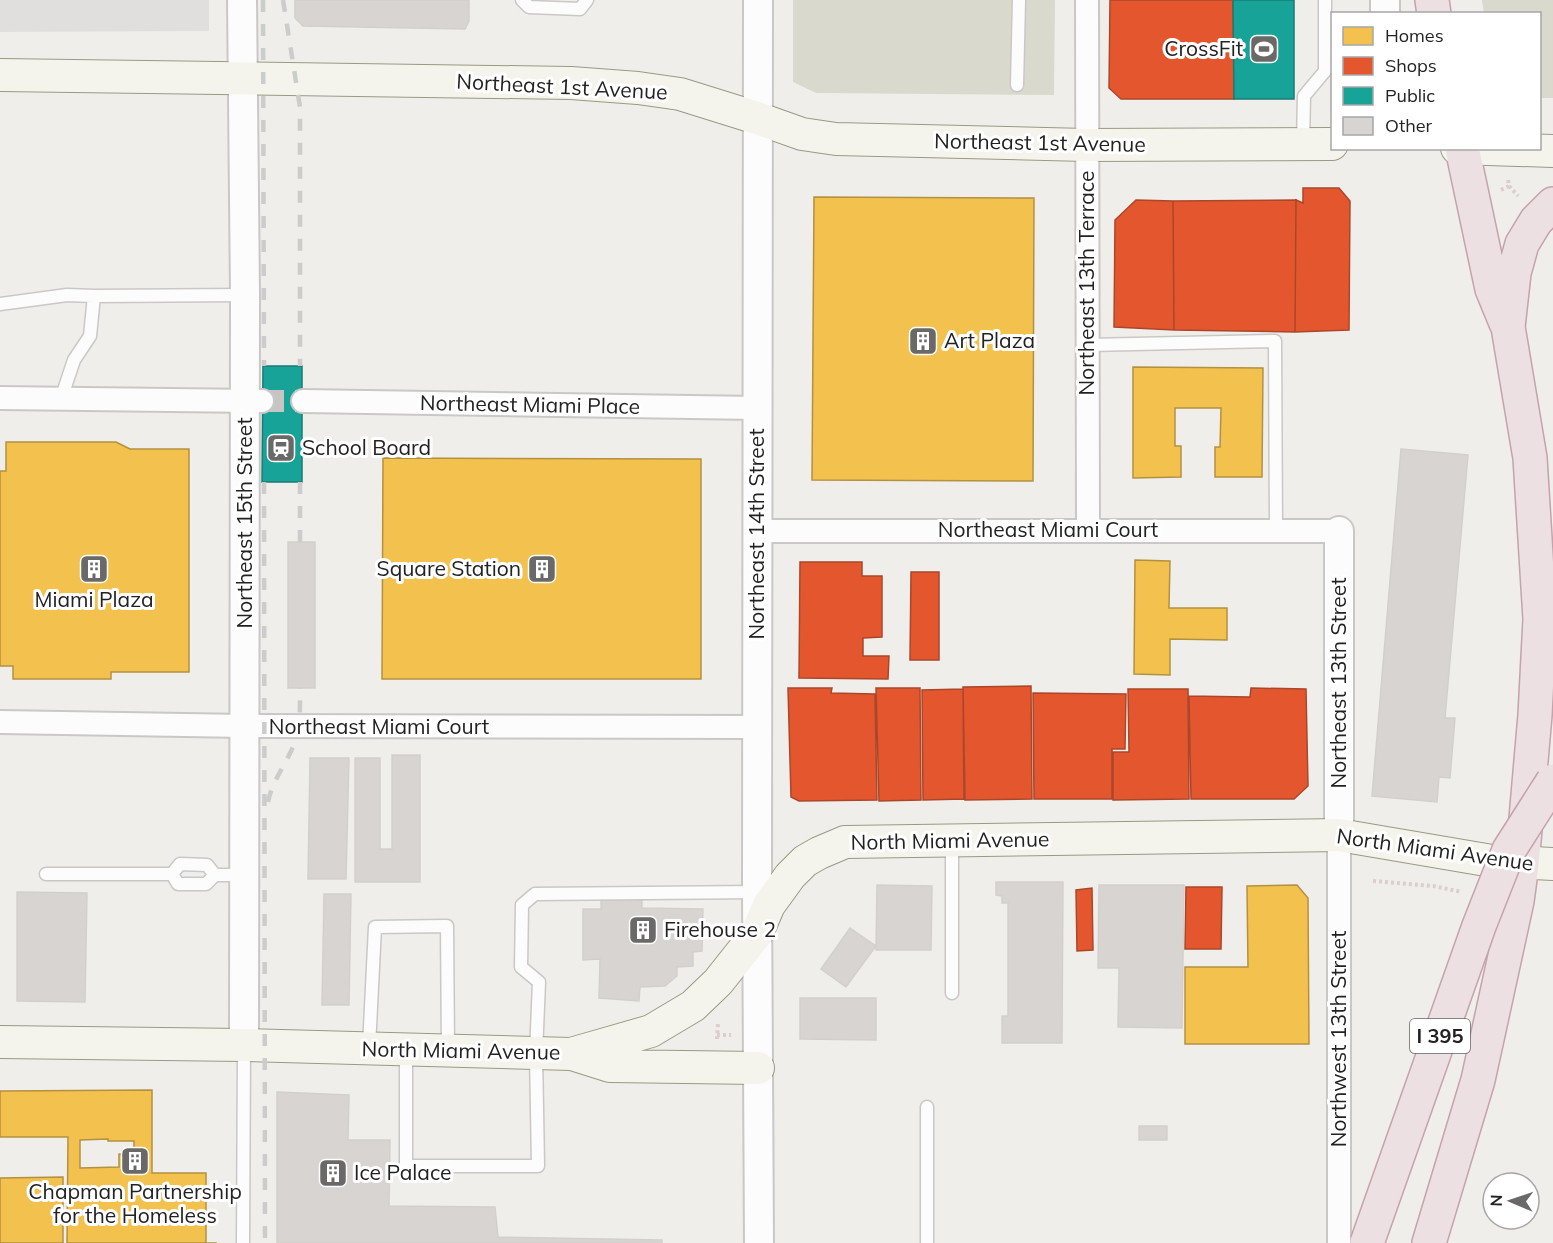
<svg xmlns="http://www.w3.org/2000/svg" width="1553" height="1243" viewBox="0 0 1553 1243" font-family="Mulish,sans-serif">
<rect width="100%" height="100%" fill="#f0eeeb"/>
<path fill="#d9d9cd" d="M793,0H1055L1054,95L816,93L793,82Z
M1482,0H1553V98H1540V14L1484,13Z"/>
<path fill="#e0dfde" d="M0,0H209V31L0,32Z"/>
<path fill="#f2c14e" stroke="#b49141" stroke-width="1.5" fill-rule="evenodd" d="M814,197L1034,198L1033,481L812,480Z
M1133,367L1263,368L1262,477H1215V447H1220L1221,408H1175V446H1181V477L1133,478Z
M6,442H116L130,449H189V672H111V679H13V666H0V471H6Z
M383,458L701,459V679H382Z
M1135,560L1170,561L1169,608H1227V640L1170,639V675L1134,674Z
M1297,885L1308,898L1309,1044H1185V967H1248L1247,886Z
M152,1090V1173H206V1243H217H67L68,1137H0V1091ZM108,1139V1141H134V1154H119V1167L80,1168V1140Z
M63,1177V1243H0V1178Z"/>
<path fill="#e4572e" stroke="#aa472a" stroke-width="1.5" d="M1110,0H1233L1234,99H1121L1109,88Z
M1303,188H1339L1350,201L1349,330L1295,332L1296,200L1303,203Z
M1136,200L1173,201L1174,330L1114,327L1115,220Z
M1296,200L1295,332L1174,330L1173,201Z
M800,562H862V576H882V637L863,638V656H889L888,679L799,678Z
M911,572H939V660H910Z
M1031,686L1032,799L965,800L963,687Z
M788,688H832L831,693L875,694L877,800L799,801L791,797Z
M876,688H920L921,800L879,801Z
M1251,688L1306,689L1308,786L1294,799H1191L1189,696L1250,697Z
M963,689L964,799L923,800L922,690Z
M1128,689H1188L1189,799L1113,800V752H1129Z
M1033,693L1126,694L1125,749H1112V799H1034Z
M1186,887H1222L1221,949H1185Z
M1092,888L1093,950L1077,951L1076,890Z"/>
<path fill="#17a398" stroke="#1a7c75" stroke-width="1.5" d="M1233,0H1294V99H1234Z
M263,366H302V482H262Z"/>
<path fill="#d7d4d2" stroke="#d3d0cc" stroke-width="1.5" d="M295,0H469V21L465,29L303,26L295,18Z
M1401,449L1468,455L1445,718H1455L1450,778L1439,777L1437,802L1372,796Z
M288,542H315V688H288Z
M392,755H420V882H355V758H380V849H392Z
M310,758H349L346,879H308Z
M996,882H1063L1062,1043H1002V1016H1008V903H1002V896L996,895Z
M877,885L932,886L931,950H876Z
M1099,885H1184L1182,1028L1118,1027L1119,968H1098Z
M17,892L87,893L85,1002L17,1001Z
M324,894H351L349,1005H322Z
M642,896V908L703,909L702,951L693,952V966L677,967V976L665,986L640,987L639,1001L599,998L600,959L583,960V909H601V898Z
M850,928L876,946L846,987L821,969Z
M800,998H876V1040L800,1039Z
M277,1092L349,1095L348,1140H390L389,1206L495,1207L498,1237L662,1240V1243H277Z
M1139,1126H1167V1140H1139Z"/>
<g fill="none" stroke-linecap="round" stroke-linejoin="round">
<path stroke="#c7c5c3" stroke-width="22" stroke-dasharray="22 11" stroke-linecap="butt" d="M262,401H303"/>
<g stroke="#c9c8c7" stroke-width="15">
<path id="service" d="M522,0L529,7L580,9L587,0
M1017,85L1019,0
M1303,143L1304,96L1325,71V0
M0,304L67,295L94,296L245,295
M1088,345L1275,341L1276,530
M61,399L74,360L90,336L94,296
M46,874H172
M215,875L207,865L180,864L172,874L178,884H206L215,875H244
M952,993V842
M369,1047L375,927L447,926L448,1050
M406,1050V1166H538L536,1053L539,982L521,967L522,905L535,894L757,892
M927,1107V1243
M243,1243L244,1046"/>
</g>
<g stroke="#c9c8c7" stroke-width="26">
<path id="minor" d="M1087,0L1088,530
M0,398L262,401
M303,401L757,408
M757,531H1339
M0,722L246,726L757,727
M1339,835V1243"/>
</g>
<g stroke="#c9c8c7" stroke-width="32">
<path id="tertiary" d="M242,0L245,295L244,1045
M758,0L757,892L759,1243
M1385,0V14
M1339,835V531"/>
</g>
<g stroke="#999a82" stroke-width="34">
<path id="secondary" d="M0,75L571,83L638,88L680,94L757,118L802,134L836,139L1086,145L1332,144
M1457,148L1553,151
M0,1042L244,1045L571,1054L651,1031L693,1006L718,982L757,933L769,905L790,876L805,861L819,853L845,842L1339,835L1492,861L1553,864
M572,1054L610,1066L758,1068"/>
</g>
<g stroke="#c5a2ac" stroke-width="36">
<path id="motorway" d="M1432,0L1434,14
M1462,148L1492,289L1506,323
M1429,1243L1478,1080L1517,901L1522,864L1535,715L1540,619L1530,458L1508,327L1514,273L1522,244L1536,221L1553,204"/>
</g>
<path stroke="#dccecd" stroke-width="4" stroke-dasharray="3 3" stroke-linecap="butt" d="M1509,186L1518,196
M1501,190L1509,186L1508,179
M1373,881L1433,886L1462,892
M717,1035H731
M717,1039L718,1022"/>
<use href="#service" stroke="#fdfcfc" stroke-width="12"/>
<use href="#minor" stroke="#fdfcfc" stroke-width="22"/>
<use href="#tertiary" stroke="#fdfcfc" stroke-width="28"/>
<use href="#secondary" stroke="#f4f4ed" stroke-width="32"/>
<use href="#motorway" stroke="#ece0e2" stroke-width="33"/>
<path stroke="#ccc" stroke-width="4.5" stroke-dasharray="12 12" stroke-linecap="butt" d="M263,0L264,366
M283,0L300,107V366
M264,482L265,1243
M300,542V482
M268,802C272,782 284,767 292,749C301,730 300,708 300,688"/>
<g stroke="#c5a2ac" stroke-width="36" stroke-linecap="butt">
<path id="motorway-bridge" d="M1367,1243L1479,926L1509,850L1553,781"/>
</g>
<use href="#motorway-bridge" stroke="#ece0e2" stroke-width="33"/>
</g>
<defs>
<g id="stadium-square" transform="scale(1.5)"><rect x="-9" y="-9" width="18" height="18" rx="4" fill="#6a6968" stroke="#fff"/><path d="M0-5a6.5 5 0 1 0 0 10a6.5 5 0 1 0 0-10ZM-3.5-1.8h7v3.6h-7Z" fill="#fff"/></g>
<g id="building-square" transform="scale(1.5)"><rect x="-9" y="-9" width="18" height="18" rx="4" fill="#6a6968" stroke="#fff"/><path d="M-4-6H4V6H1V3H-1V6H-4ZM-2.5-4.3h1.7v1.8h-1.7ZM.8-4.3h1.7v1.8H.8ZM-2.5-1h1.7V.8h-1.7ZM.8-1h1.7V.8H.8Z" fill="#fff"/></g>
<g id="station-square" transform="scale(1.5)"><rect x="-9" y="-9" width="18" height="18" rx="4" fill="#6a6968" stroke="#fff"/><path d="M-3-6H3Q5-6 5-4V2Q5 4 3 4L4.5 6H3L1.5 4h-3L-3 6H-4.5L-3 4Q-5 4-5 2V-4Q-5-6-3-6ZM-3.5-4v3h7v-3ZM-3.5 1v1.5H-2V1ZM2 1v1.5H3.5V1Z" fill="#fff"/></g>
</defs>
<g fill-rule="evenodd">
<use href="#stadium-square" x="1264" y="49"/>
<use href="#building-square" x="923" y="341"/>
<use href="#station-square" x="281" y="448"/>
<use href="#building-square" x="94" y="569"/>
<use href="#building-square" x="542" y="569"/>
<use href="#building-square" x="643" y="930"/>
<use href="#building-square" x="135" y="1161"/>
<use href="#building-square" x="333" y="1173"/>
</g>
<g text-anchor="middle" stroke-width="6" stroke-linejoin="round" paint-order="stroke">
<rect fill="#fff" stroke="#646464" stroke-width="1.5" x="1410" y="1019" width="60" height="34" rx="4.5"/>
<g font-size="20" font-weight="bold" fill="#222">
<text x="1440" y="1043">I 395</text>
</g>
<g font-size="21" fill="#222" stroke="#fff" text-anchor="start">
<text x="1243" y="56" text-anchor="end">CrossFit</text>
<text x="944" y="348">Art Plaza</text>
<text x="302" y="455">School Board</text>
<text x="521" y="576" text-anchor="end">Square Station</text>
<text x="94" y="607" text-anchor="middle">Miami Plaza</text>
<text x="664" y="937">Firehouse 2</text>
<text x="354" y="1180">Ice Palace</text>
<text x="135" y="1199" text-anchor="middle">Chapman Partnership<tspan x="135" dy="24">for the Homeless</tspan></text>
</g>
<g font-size="21" fill="#222" stroke="#fff">
<text transform="translate(562 87) rotate(3)" y="7">Northeast 1st Avenue</text>
<text transform="translate(1040 143) rotate(1)" y="7">Northeast 1st Avenue</text>
<text transform="translate(1087 283) rotate(-90)" y="7">Northeast 13th Terrace</text>
<text transform="translate(530 405) rotate(1)" y="7">Northeast Miami Place</text>
<text transform="translate(245 523) rotate(-90)" y="7">Northeast 15th Street</text>
<text x="1048" y="537">Northeast Miami Court</text>
<text transform="translate(757 534) rotate(-90)" y="7">Northeast 14th Street</text>
<text transform="translate(1339 683) rotate(-90)" y="7">Northeast 13th Street</text>
<text x="379" y="734">Northeast Miami Court</text>
<text transform="translate(950 841) rotate(-1)" y="7">North Miami Avenue</text>
<text transform="translate(1435 850) rotate(8)" y="7">North Miami Avenue</text>
<text transform="translate(1339 1039) rotate(-90)" y="7">Northwest 13th Street</text>
<text transform="translate(461 1051) rotate(1)" y="7">North Miami Avenue</text>
</g>
</g>
<rect x="1331" y="12" width="210" height="138" fill="#ffffff" stroke="#a7a7a7" stroke-width="1.5"/>
<rect x="1343" y="27" width="30" height="18" fill="#f2c14e" stroke="#a7a7a7" stroke-width="1.5"/>
<text x="1385" y="42" font-size="18" fill="#222222">Homes</text>
<rect x="1343" y="57" width="30" height="18" fill="#e4572e" stroke="#a7a7a7" stroke-width="1.5"/>
<text x="1385" y="72" font-size="18" fill="#222222">Shops</text>
<rect x="1343" y="87" width="30" height="18" fill="#17a398" stroke="#a7a7a7" stroke-width="1.5"/>
<text x="1385" y="102" font-size="18" fill="#222222">Public</text>
<rect x="1343" y="117" width="30" height="18" fill="#d7d4d2" stroke="#a7a7a7" stroke-width="1.5"/>
<text x="1385" y="132" font-size="18" fill="#222222">Other</text>
<g transform="translate(1511 1201) rotate(272)"><circle r="28" fill="#ffffff" stroke="#a7a7a7" stroke-width="1.5"/>
<path d="M0-4.5L10 22L0 15L-10 22Z" fill="#6a6968"/>
<text y="-9" font-size="16" font-weight="bold" text-anchor="middle" fill="#222222">N</text>
</g>
</svg>
